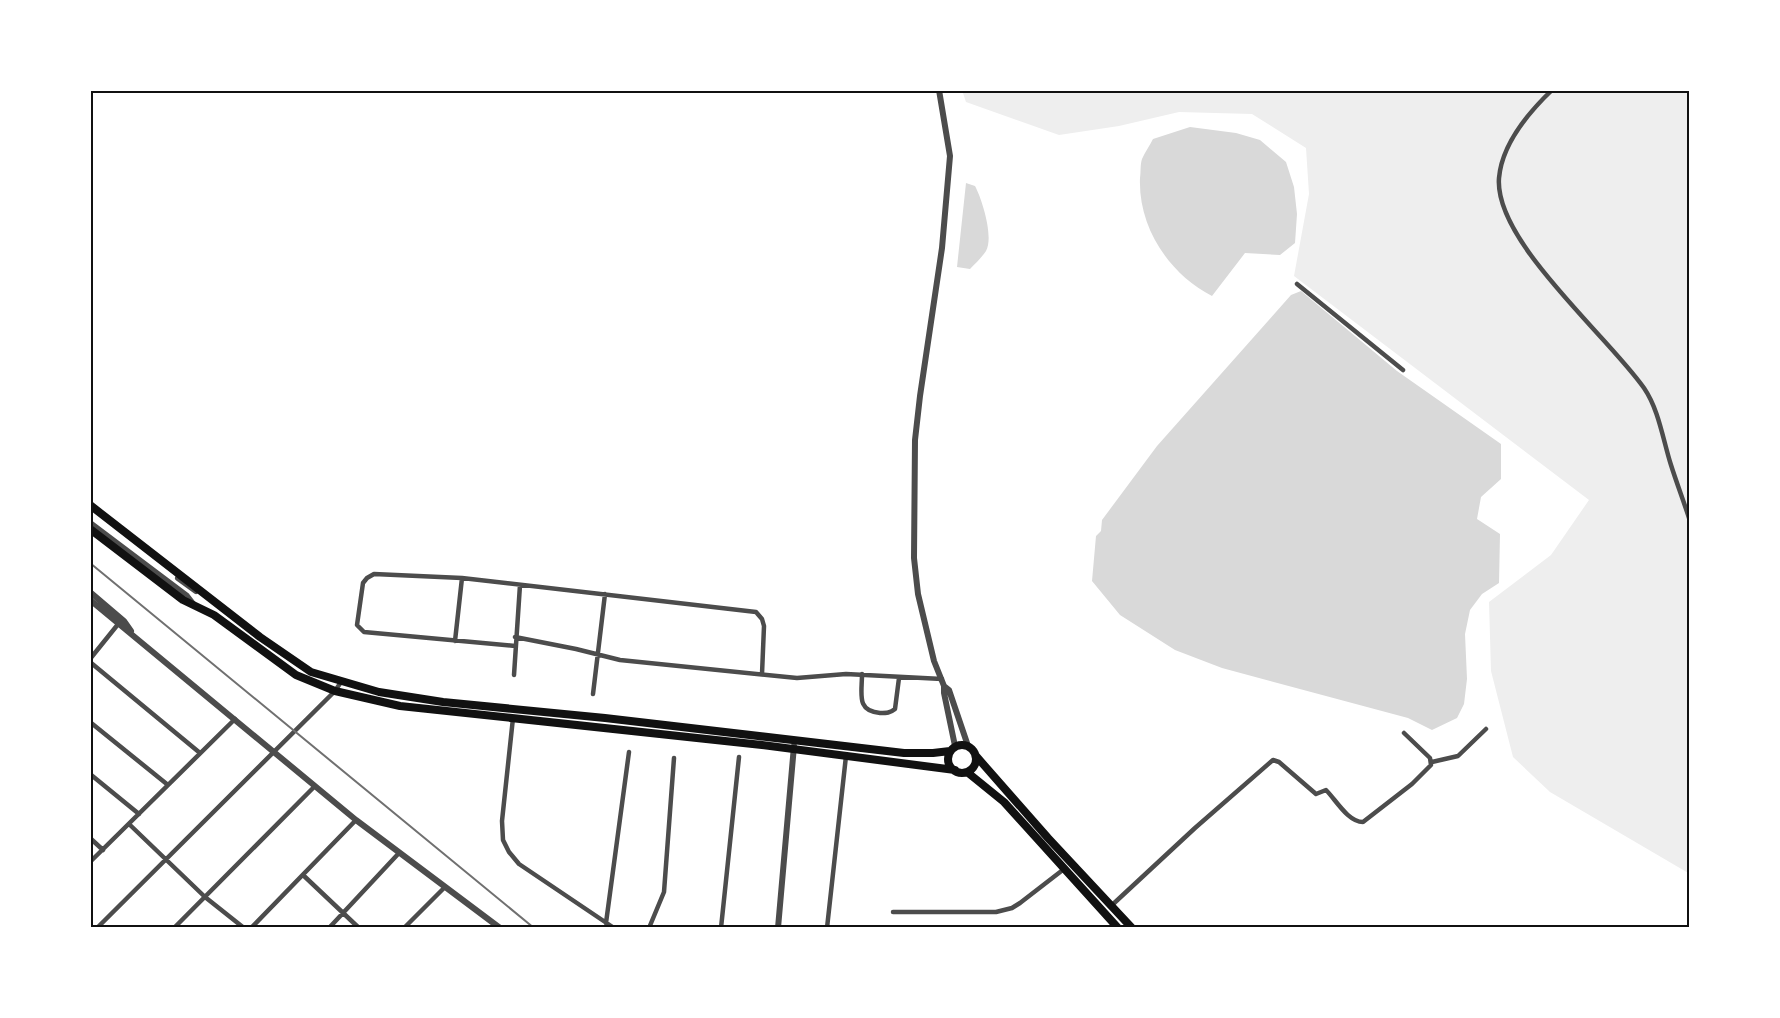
<svg xmlns="http://www.w3.org/2000/svg" width="1780" height="1018" viewBox="0 0 1780 1018" font-family="'Titillium Web',sans-serif">
<rect width="100%" height="100%" fill="#fff"/>
<path fill="#eee" d="M962,90H1690V874L1550,792L1513,757L1491,671L1489,602L1551,555L1589,500L1294,276L1309,194L1306,148L1252,114L1179,112L1119,126L1059,135L966,102Z"/>
<path fill="#d9d9d9" d="M1190,127L1236,133L1260,140L1286,162L1294,187L1297,214L1295,243L1280,255L1245,253L1212,296C1169,274 1138,227 1140,178C1141,172 1140,165 1142,159C1145,152 1150,145 1153,139Z
M966,183L975,186C982,199 994,237 986,251C982,257 975,264 970,269L957,267Z
M1301,291L1397,371L1501,444V479L1481,497L1477,519L1500,534L1499,583L1482,594L1470,610L1465,634L1467,679L1464,704L1457,718L1432,730L1408,718L1222,668L1175,650L1120,615L1092,581L1096,536L1101,531L1102,520L1157,446L1291,295Z"/>
<g fill="none" stroke-linecap="round" stroke-linejoin="round">
<path stroke="#4c4c4c" stroke-width="4.5" d="M1552,90C1528,113 1502,144 1499,178C1494,241 1608,336 1644,388C1659,410 1663,440 1671,465C1677,484 1684,502 1690,521
M1297,284L1403,370
M515,637L576,649L620,660L797,678L846,674L942,679
M455,641L462,578
M515,646L364,632L357,625L363,583L367,578L374,574L462,578L756,612L762,619L764,626L762,674
M90,659L119,623
M90,662L200,753
M862,674C862,694 856,711 880,713C887,713 890,713 895,709L899,678
M514,675L520,585
M593,694L605,594
M513,718L502,821L503,840L509,852L519,864L614,928
M90,722L168,785
M1432,762L1458,756L1486,729
M90,774L139,814
M129,824L205,897L244,928
M90,838L103,850
M90,862L235,719
M303,875L359,928
M1111,906L1195,828L1273,760L1279,762L1316,794L1326,790C1336,800 1348,822 1363,822L1412,784L1431,765L1430,758L1404,733
M893,912H996L1012,908L1020,903L1064,869
M606,923L629,752
M97,928L335,691L341,682
M174,928L315,786
M251,928L356,820
M329,928L399,853
M404,928L445,887
M649,928L664,892L674,758
M721,928L739,757
M827,928L846,756"/>
<path stroke="#4c4c4c" stroke-width="6" d="M939,90L950,156L942,248L920,396L915,440L914,558L918,594L934,661L944,686L949,690L968,746
M90,523L187,596L194,605
M178,578L196,591
M90,592L124,621L131,631
M90,600L356,820L500,928
M944,686V693L955,746
M778,928L794,746"/>
<path stroke="#111" stroke-width="8" d="M90,505L260,637L311,672L379,692L443,702L605,718L904,753H933L950,751
M90,529L183,600L214,615L296,675L335,691L400,706L762,745L955,770
M948 759a14 14 0 1 1 28 0a14 14 0 1 1-28 0Z
M976,756L1048,838L1132,928
M967,772L1004,802L1118,928"/>
<path stroke="#707070" stroke-width="2" d="M90,563L534,928"/>
</g>
<rect width="1780" height="1018" fill="none" stroke="#ffffff" stroke-width="183"/>
<rect x="92" y="92" width="1596" height="834" fill="none" stroke="#111" stroke-width="2"/>
</svg>
